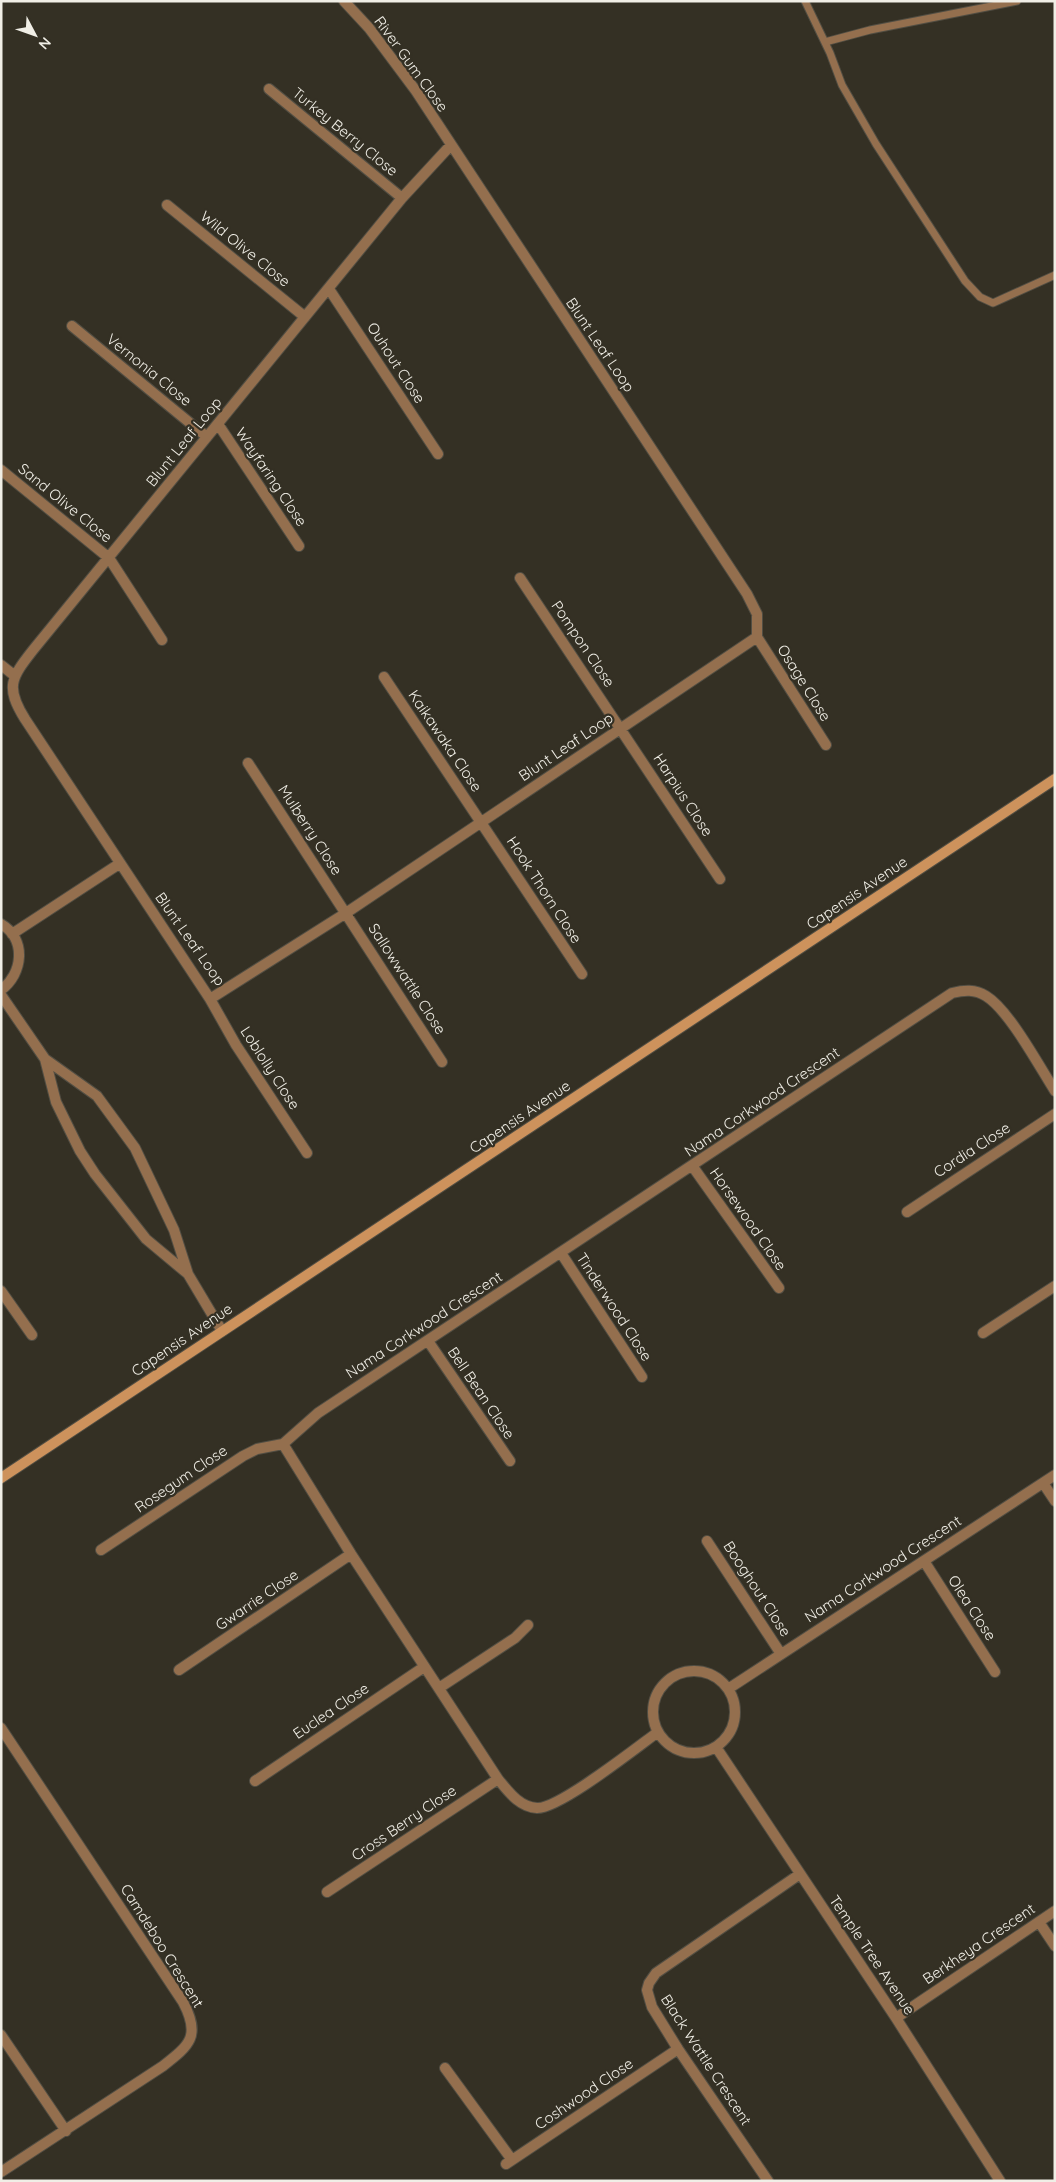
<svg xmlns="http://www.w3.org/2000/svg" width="1056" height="2182" viewBox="0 0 1056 2182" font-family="Quicksand,sans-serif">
<rect width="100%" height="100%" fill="#343024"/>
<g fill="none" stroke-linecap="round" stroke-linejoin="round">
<g stroke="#524e43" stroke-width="9">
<path id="lane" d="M805,1L830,53L842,85L876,144L965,281L980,297L993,303L1055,275
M825,42L870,30L1017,1"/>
</g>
<g stroke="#524e43" stroke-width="12">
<path id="street" d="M344,1L369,28L416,91L747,594L757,614V637
M269,89L402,198
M167,205L305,317
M329,289L438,454
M72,326L207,437
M218,424L299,546
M1,470L109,558L162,640
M520,578L720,879
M757,637L826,745
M1,665L15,676
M384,677L582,974
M248,763L442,1062
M1,924C27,939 23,974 1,990
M12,934L119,864
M1,995L45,1059L56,1102L80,1151L95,1174L146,1239L188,1274
M210,999L346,913L757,637
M45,1059L97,1096L135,1148L174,1230L188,1274L222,1331
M307,1153L236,1045L210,999L25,719C5,687 11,678 33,650L402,198L450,146
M693,1167L779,1288
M907,1212L1055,1114
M561,1253L642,1377
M1,1291L32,1335
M983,1333L1055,1286
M428,1341L510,1461
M283,1444L318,1413L952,993C964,990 975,989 986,996C1009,1010 1039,1066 1055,1091
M283,1444L351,1554L498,1779C508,1791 519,1807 537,1808C559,1809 636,1748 658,1732
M1043,1483L1055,1501
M707,1541L781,1654
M101,1550L243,1456L257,1449L283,1444
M924,1561L995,1672
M179,1670L351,1554
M653 1712a41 41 0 1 1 82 0a41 41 0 1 1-82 0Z
M439,1688L515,1638L528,1625
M728,1689L1055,1475
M1,1728L183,2002C201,2036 190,2045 163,2066L1,2172
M716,1747L896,2018L1000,2181
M255,1781L424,1667
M327,1892L498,1779
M1039,1922L1055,1946
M896,2018L1055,1911
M1,2035L66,2131
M445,2068L512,2160
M506,2164L678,2049
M768,2181L678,2049L652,2007L647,1990L649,1983L656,1973L800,1874"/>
</g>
<g stroke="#524e43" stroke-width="12">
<path id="secondary" d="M1,1478L1055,779"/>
</g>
<use href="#lane" stroke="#946f4e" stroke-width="7"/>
<use href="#street" stroke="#946f4e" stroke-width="10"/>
<use href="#secondary" stroke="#cd925c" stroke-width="10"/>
</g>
<g text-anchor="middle" stroke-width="4.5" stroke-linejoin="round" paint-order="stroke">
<g font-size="15" fill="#f0eee6" stroke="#343024">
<text transform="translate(411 64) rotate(54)" y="5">River Gum Close</text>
<text transform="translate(345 132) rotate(39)" y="5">Turkey Berry Close</text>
<text transform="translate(245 249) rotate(39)" y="5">Wild Olive Close</text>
<text transform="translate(600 345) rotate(56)" y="5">Blunt Leaf Loop</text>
<text transform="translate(396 363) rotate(57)" y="5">Ouhout Close</text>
<text transform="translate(149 370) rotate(39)" y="5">Vernonia Close</text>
<text transform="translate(184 442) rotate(-51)" y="5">Blunt Leaf Loop</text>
<text transform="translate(271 477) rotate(56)" y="5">Wayfaring Close</text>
<text transform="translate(65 503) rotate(39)" y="5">Sand Olive Close</text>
<text transform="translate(583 644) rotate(56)" y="5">Pompon Close</text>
<text transform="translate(804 683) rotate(58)" y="5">Osage Close</text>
<text transform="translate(445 741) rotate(56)" y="5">Kaikawaka Close</text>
<text transform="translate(566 747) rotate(-34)" y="5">Blunt Leaf Loop</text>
<text transform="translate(683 795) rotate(57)" y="5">Harpius Close</text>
<text transform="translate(310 830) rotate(57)" y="5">Mulberry Close</text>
<text transform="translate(544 890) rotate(57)" y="5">Hook Thorn Close</text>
<text transform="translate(857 893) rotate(-34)" y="5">Capensis Avenue</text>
<text transform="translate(190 939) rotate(55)" y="5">Blunt Leaf Loop</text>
<text transform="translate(407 979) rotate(57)" y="5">Sallowwattle Close</text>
<text transform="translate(270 1068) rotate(57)" y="5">Loblolly Close</text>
<text transform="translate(762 1102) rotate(-34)" y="5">Nama Corkwood Crescent</text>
<text transform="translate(520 1117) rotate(-34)" y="5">Capensis Avenue</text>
<text transform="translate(972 1150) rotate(-33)" y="5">Cordia Close</text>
<text transform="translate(748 1219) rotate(55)" y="5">Horsewood Close</text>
<text transform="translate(614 1307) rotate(57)" y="5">Tinderwood Close</text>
<text transform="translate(424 1325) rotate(-33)" y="5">Nama Corkwood Crescent</text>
<text transform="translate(182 1340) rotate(-34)" y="5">Capensis Avenue</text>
<text transform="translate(481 1393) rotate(56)" y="5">Bell Bean Close</text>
<text transform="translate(181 1479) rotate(-34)" y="5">Rosegum Close</text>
<text transform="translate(883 1569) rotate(-33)" y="5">Nama Corkwood Crescent</text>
<text transform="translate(757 1589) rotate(57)" y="5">Booghout Close</text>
<text transform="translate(257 1600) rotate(-34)" y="5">Gwarrie Close</text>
<text transform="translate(972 1608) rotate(57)" y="5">Olea Close</text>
<text transform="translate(331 1711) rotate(-34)" y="5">Euclea Close</text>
<text transform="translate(404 1823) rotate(-34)" y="5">Cross Berry Close</text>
<text transform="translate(979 1944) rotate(-34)" y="5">Berkheya Crescent</text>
<text transform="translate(162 1946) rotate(58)" y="5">Camdeboo Crescent</text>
<text transform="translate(872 1955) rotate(56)" y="5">Temple Tree Avenue</text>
<text transform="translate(706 2060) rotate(57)" y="5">Black Wattle Crescent</text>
<text transform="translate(584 2094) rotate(-34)" y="5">Coshwood Close</text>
</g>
</g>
<rect width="1056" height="2182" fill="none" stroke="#f0eee6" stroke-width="5"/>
<g transform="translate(35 35) rotate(131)" stroke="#343024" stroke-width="4" paint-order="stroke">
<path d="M0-4L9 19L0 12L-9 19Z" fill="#f0eee6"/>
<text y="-8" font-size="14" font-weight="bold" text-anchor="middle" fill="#f0eee6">N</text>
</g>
</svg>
